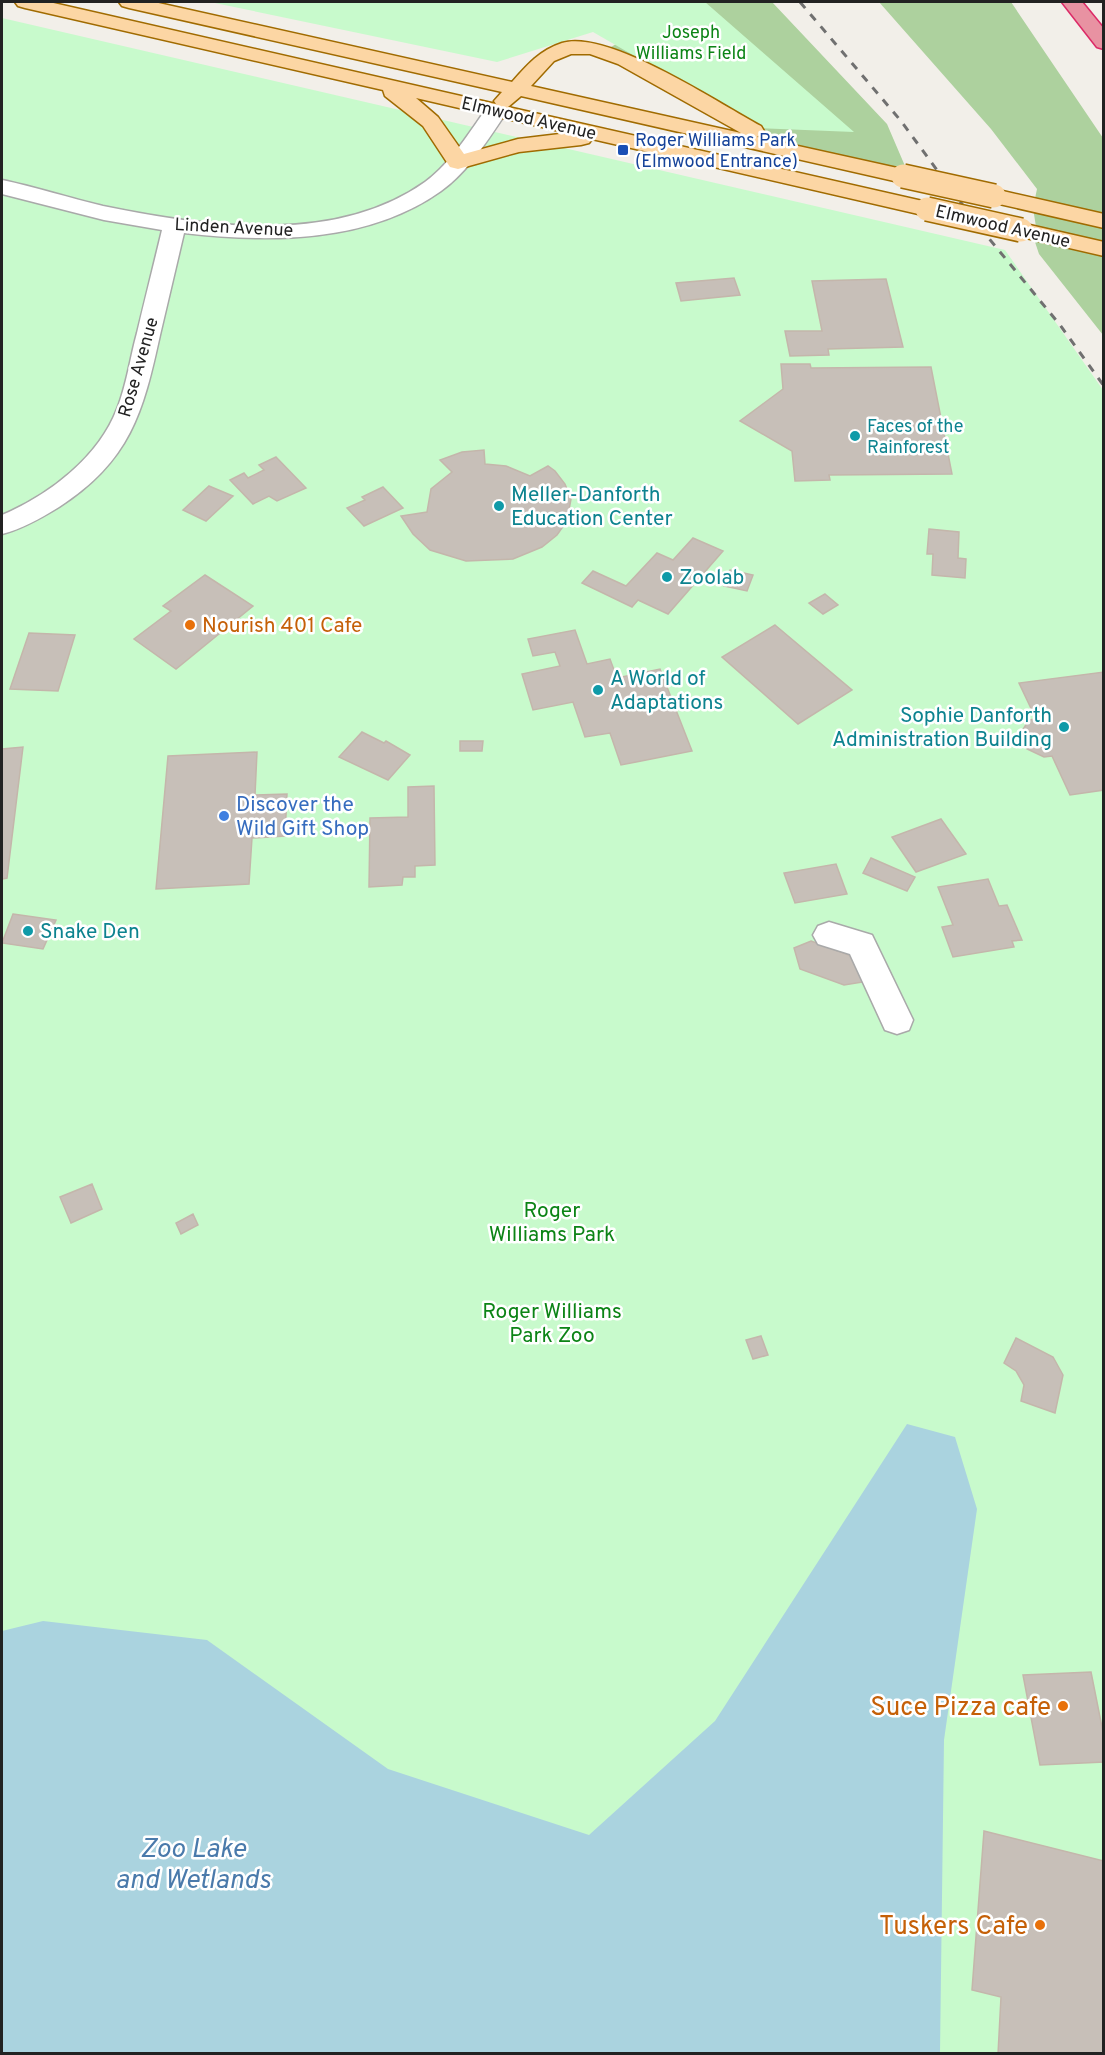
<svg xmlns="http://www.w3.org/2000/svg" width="1105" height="2055" viewBox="0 0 1105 2055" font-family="Overpass,sans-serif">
<rect width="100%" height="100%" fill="#f2efe9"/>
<path fill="#add19e" d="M646,2H772L887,124L908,173L767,146L599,54L640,30Z
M879,2H1011L1103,138V335L1039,254L1033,236L1037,233L1033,208L1037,189L991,129Z"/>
<path fill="#c8facc" d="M210,2H705L854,132L759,128L593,32L497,62Z
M2,18L1005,250L1103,390V2053H2Z"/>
<path fill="#aad3df" d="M907,1424L955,1437L977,1509L944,1740L940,2053H2V1631L43,1621L207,1640L388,1769L589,1835L715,1721Z"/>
<path fill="#c7bfb8" stroke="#c4b6ab" stroke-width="1.5" d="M734,278L740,295L681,301L676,283Z
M886,279L903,347L828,349L829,355L790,356L785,331H822L812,281Z
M781,364H810L811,368L931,367L952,474L829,475L830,480L795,481L792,451L740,421L783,389Z
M484,450L485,464L506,466L530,476L548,466L555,471L565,484L571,499L567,521L557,535L542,547L513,559L466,561L430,550L413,534L401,516L427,512L431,489L452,472L440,460L462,452Z
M276,457L306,488L277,501L269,496L253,504L230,480L244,473L248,478L264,470L259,465Z
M209,486L233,496L206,521L183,510Z
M383,487L403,508L364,526L347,508L365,500L362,497Z
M929,529L959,532L958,558L966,559L965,578L932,575L933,554H927Z
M693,538L723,551L668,614L638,600L632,607L582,583L593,571L626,586L657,553L673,560Z
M730,570L753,575L747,591L724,586Z
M205,575L253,606L176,669L134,639L171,611L163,606Z
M825,594L838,605L823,614L809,603Z
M775,625L852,690L798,724L722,657Z
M575,630L587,664L610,659L617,678L660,669L692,751L621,765L610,733L585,737L573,702L533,710L522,674L560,666L555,652L533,656L528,639Z
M29,633L75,635L58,691L10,689Z
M1104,672V790L1070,795L1052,756L1044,757L1027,749L1020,734L1029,720L1036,719L1019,683Z
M362,732L384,743L386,741L410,755L388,780L339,757Z
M460,741H483L482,751H460Z
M23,747L7,878L2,879V749Z
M257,752L255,795L287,794L285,836L252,838L249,884L156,889L168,756Z
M434,786L435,865L415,866V877H403L402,885L369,887L370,818L408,817V787Z
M941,819L966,854L916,872L892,837Z
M871,858L915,877L907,891L863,873Z
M836,864L847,894L795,903L784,873Z
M988,879L999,906L1007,905L1022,940L1012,941L1014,947L953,957L942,927L953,925L938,887Z
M13,914L56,920L43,949L2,943Z
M811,941L854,957L869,981L844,985L800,969L794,948Z
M92,1184L102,1209L71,1223L60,1197Z
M193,1214L198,1225L181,1234L176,1223Z
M761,1336L768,1355L753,1359L746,1340Z
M1016,1338L1053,1357L1063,1375L1055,1413L1021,1401L1024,1385L1016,1371L1004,1363Z
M1091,1672L1104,1737V1762L1040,1765L1023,1675Z
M984,1831L1104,1861V2054H998L1001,1997L972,1990Z"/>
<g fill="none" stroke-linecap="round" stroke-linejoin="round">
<g stroke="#a9a9a9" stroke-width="3">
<path id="minor" d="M497,104L505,105L508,110C489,138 469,171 441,191C368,243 270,243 184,233C176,267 168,301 160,335C143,413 130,461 59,507C41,518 22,529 2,534V515C49,495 98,458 117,409C127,384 130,358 137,333C145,299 154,264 162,230L104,220L2,194V180C36,187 69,198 103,206C204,227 335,246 425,182C452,162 470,131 489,105Z
M829,922L872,935L913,1020L909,1030L897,1034L885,1030L850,954L818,944L813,935L818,926Z"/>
</g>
<g stroke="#a06b00" stroke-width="3">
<path id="major" d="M15,2H49L496,104L494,101L502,92L129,8L122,6L119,2H154L512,82C527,65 540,50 562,43C608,29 718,103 761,126L764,131L757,137L911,171L914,176L911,181L903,183L521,96L508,107L927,202L935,204L938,209L935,214L927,216L592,139L589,143L581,145L519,152L458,169L450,167L423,126L385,96L383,90L25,8L18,6ZM571,54H590L618,64L741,133L531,86L554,61ZM416,98L568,133L518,139L464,154L438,117Z
M994,189L1104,214V228L986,201L983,196L986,191Z
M1021,223L1104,242V256L1013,235L1010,230L1013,225Z"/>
</g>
<g stroke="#dc2a67" stroke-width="3">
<path id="highway" d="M1062,2H1082L1104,29V49L1097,47Z"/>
</g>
<use href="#minor" fill="#fff" fill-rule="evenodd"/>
<use href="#major" fill="#fcd6a4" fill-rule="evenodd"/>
<use href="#highway" fill="#e892a2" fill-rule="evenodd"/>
<path stroke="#707070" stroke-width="3" stroke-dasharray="8 8" stroke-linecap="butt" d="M800,2L901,121L973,219L1060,325L1104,386"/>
<g stroke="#a06b00" stroke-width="26" stroke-linecap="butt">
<path id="major-bridge" d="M903,176L994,196
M927,209L1021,230"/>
</g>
<use href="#major-bridge" stroke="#fcd6a4" stroke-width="23"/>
</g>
<rect fill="#1a4fb4" stroke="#fff" stroke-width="2" x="617" y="144" width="12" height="12" rx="3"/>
<g fill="#0f9aa8" stroke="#fff" stroke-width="2">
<circle cx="855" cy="436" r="6"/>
<circle cx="499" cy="506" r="6"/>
<circle cx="667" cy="577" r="6"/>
<circle cx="598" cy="690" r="6"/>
<circle cx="1064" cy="727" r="6"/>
<circle cx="28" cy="931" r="6"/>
</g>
<g fill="#e8710a" stroke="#fff" stroke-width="2">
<circle cx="190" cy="625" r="6"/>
<circle cx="1063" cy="1706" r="6"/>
<circle cx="1040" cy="1925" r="6"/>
</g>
<circle fill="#3f7fe0" stroke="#fff" stroke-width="2" cx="224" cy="816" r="6"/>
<g text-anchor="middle" stroke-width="5" stroke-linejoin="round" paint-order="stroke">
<g font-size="18" fill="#0c8416" stroke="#fff">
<text x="691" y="38">Joseph<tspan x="691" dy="21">Williams Field</tspan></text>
</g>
<g font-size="18" fill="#222" stroke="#fff">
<text transform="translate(529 118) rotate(13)" y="6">Elmwood Avenue</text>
<text transform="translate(1003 226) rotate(13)" y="6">Elmwood Avenue</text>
<text transform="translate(234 227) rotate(3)" y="6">Linden Avenue</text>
<text transform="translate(138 367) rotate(-74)" y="6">Rose Avenue</text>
</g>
<g font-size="18" fill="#164399" stroke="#fff" text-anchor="start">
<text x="635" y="146">Roger Williams Park<tspan x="635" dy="21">(Elmwood Entrance)</tspan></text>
</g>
<g font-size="18" fill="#0d838f" stroke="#fff" text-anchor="start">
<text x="867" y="432">Faces of the<tspan x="867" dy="21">Rainforest</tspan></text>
</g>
<g font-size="21" fill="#0d838f" stroke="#fff" text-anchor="start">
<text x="511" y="501">Meller-Danforth<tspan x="511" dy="24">Education Center</tspan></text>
<text x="679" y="584">Zoolab</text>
<text x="610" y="685">A World of<tspan x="610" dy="24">Adaptations</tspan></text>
<text x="1052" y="722" text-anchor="end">Sophie Danforth<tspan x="1052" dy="24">Administration Building</tspan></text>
<text x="40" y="938">Snake Den</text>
</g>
<g font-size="21" fill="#c56008" stroke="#fff" text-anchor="start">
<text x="202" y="632">Nourish 401 Cafe</text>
</g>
<g font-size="21" fill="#366cbe" stroke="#fff" text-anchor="start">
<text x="236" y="811">Discover the<tspan x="236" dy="24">Wild Gift Shop</tspan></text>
</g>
<g font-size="21" fill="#0c8416" stroke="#fff">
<text x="552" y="1217">Roger<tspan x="552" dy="24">Williams Park</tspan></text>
<text x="552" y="1318">Roger Williams<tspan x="552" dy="24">Park Zoo</tspan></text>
</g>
<g font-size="26" fill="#c56008" stroke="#fff" text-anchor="end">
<text x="1051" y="1715">Suce Pizza cafe</text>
<text x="1028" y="1934">Tuskers Cafe</text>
</g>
<g font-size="27" font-style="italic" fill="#4a7aab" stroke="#fff">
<text x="193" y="1857">Zoo Lake<tspan x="193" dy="31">and Wetlands</tspan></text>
</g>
</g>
<rect width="1105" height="2055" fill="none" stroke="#222222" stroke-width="6"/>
</svg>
